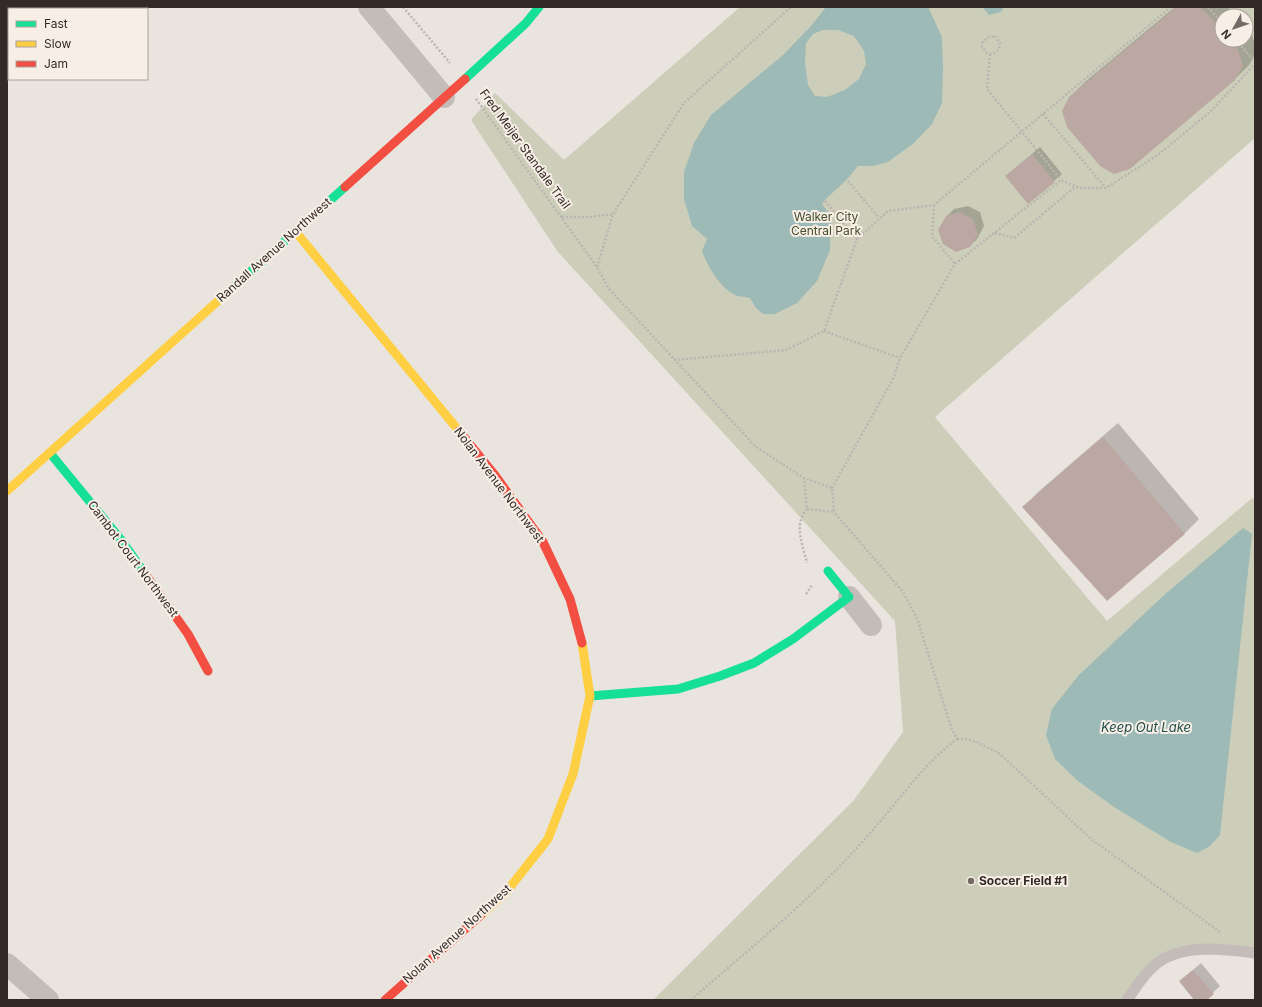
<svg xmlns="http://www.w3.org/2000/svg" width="1262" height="1007" viewBox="0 0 1262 1007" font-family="Inter,sans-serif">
<rect width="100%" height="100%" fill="#eae4de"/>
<path fill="#ccceba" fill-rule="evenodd" d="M740,7H1255V138L935,417L1107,621L1252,498L1255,500V953L1168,956L1127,1000H653L854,800L903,732L895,621L558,252L471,120L495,93L564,160ZM1222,16H1246V40H1222Z"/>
<path fill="#9dbab7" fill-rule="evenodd" d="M826,7H928L942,37L943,68L942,103L932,124L914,143L888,162L873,166H858C853,171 850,177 845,181C838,189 828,195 822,204L831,216L830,250L817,281L797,303L775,314H763L756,308L750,298C746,297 742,297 738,296C722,291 707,266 702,251L707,239L692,226L684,199V172L694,143L711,115L783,55L811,26ZM823,30H838L854,36L864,51L866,64L859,79L845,90L827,97L815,96L808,85L805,62L806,43L813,34Z
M982,7H1004L1001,12L989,15Z
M1243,528L1252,534L1220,835L1210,846L1197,853L1171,842L1114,807L1078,781L1055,759L1046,735L1052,709L1078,676L1163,596Z"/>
<path fill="#0003" d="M1175,7H1228L1236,16H1222V40H1246V28L1252,35L1255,44V54L1250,64L1235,79L1070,97L1085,82Z
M1040,147L1062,174L1028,203L1006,176Z
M968,206L980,212L984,226L977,239L970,246L946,217L954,209Z
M1118,423L1199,519L1185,533L1107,600L1024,507L1038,492Z
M1201,963L1220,986L1205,1000H1196L1180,981Z"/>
<path fill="#bca8a2" d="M1179,7H1198L1205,11L1222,31V40H1229L1238,50L1243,66L1235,80L1130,169L1114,174L1100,166L1067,127L1062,111L1069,97L1175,8Z
M1032,154L1055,182L1028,204L1005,176Z
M960,212L973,219L978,234L970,247L956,252L943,244L938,230L946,216Z
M1103,437L1185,534L1107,601L1022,507Z
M1193,970L1214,994L1207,1000H1194L1179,981Z"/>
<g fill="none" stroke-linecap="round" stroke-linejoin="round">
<path stroke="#bbb5b1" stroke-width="2.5" stroke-dasharray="2 2" stroke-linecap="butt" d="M403,7L450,63
M1208,7L1222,23
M995,36L1000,43L999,49L993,54L987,53L982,47L983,42L989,37Z
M1236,40L1255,62
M990,54L987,89L1061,180
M476,99L597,267L609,289L756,447L804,478L832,488L834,512L807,509L804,478
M1043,114L1106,188
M848,181L879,218
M825,201L857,239
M934,205L932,236L955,264
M562,217H589L613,214
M995,233L1014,238L1075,187
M597,267L613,214L684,103L791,7
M824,331L900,358
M674,360L786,350L824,331L857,239L888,211L934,205L1171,7
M832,488L894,377L900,358L955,264L1061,180L1079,188H1106L1159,154L1210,112L1255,64
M807,509C793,525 803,545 807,563
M806,594L812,585
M957,739H966L977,742L1000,754L1091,839L1220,932
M691,1000C740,957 792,915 838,868C851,854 865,840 877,825C903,795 925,763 957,739L951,727L917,618L903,592L834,512"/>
<path stroke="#c3bcb8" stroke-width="11" d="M1127,1000C1136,988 1144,973 1156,964C1182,943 1224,949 1255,953"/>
<path stroke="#c3bcb8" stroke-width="22" d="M369,7L444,97
M849,597L871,625
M7,964L48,1000"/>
<path stroke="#16e098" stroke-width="9" d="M465,79L526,23L539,7
M229,291L345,187
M50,453L122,541L145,574
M590,696L678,689L720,676L754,663L793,639L849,597L828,571"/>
<path stroke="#ffcf43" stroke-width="9" d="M295,231L459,431
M7,491L229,291
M481,915L507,891L548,839L573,774L590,696L582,643"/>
<path stroke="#f24e42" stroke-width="9" d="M345,187L465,79
M459,431L494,474L543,542L570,599L582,643
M145,574L188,634L208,671
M385,1000L481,915"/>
</g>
<circle fill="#736b67" stroke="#f7eee6" stroke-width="1.5" cx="971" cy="881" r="4"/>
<g text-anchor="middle" stroke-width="4" stroke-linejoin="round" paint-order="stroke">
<g font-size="12" fill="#332a27" stroke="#f7eee6">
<text transform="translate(525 149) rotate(54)" y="4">Fred Meijer Standale Trail</text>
<text transform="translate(274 250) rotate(-42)" y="4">Randall Avenue Northwest</text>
<text transform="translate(499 485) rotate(53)" y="4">Nolan Avenue Northwest</text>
<text transform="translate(133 559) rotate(53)" y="4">Cambot Court Northwest</text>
<text transform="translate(457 934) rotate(-42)" y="4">Nolan Avenue Northwest</text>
</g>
<g font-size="12" fill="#454e2e" stroke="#f7eee6">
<text x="826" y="221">Walker City<tspan x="826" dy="14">Central Park</tspan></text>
</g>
<g font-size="12" font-weight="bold" fill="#332a27" stroke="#f7eee6" text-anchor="start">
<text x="979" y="885">Soccer Field #1</text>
</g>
<g font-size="13" font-style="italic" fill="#214f4e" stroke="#f7eee6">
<text x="1146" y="732">Keep Out Lake</text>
</g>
</g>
<rect width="1262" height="1007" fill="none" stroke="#332a27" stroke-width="16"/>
<rect x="8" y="8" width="140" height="72" fill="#f7eee6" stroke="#a9a09a"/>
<rect x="16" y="21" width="20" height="6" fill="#16e098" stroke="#a9a09a"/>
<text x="44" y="28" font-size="12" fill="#332a27">Fast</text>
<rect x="16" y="41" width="20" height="6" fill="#ffcf43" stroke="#a9a09a"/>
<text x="44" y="48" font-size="12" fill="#332a27">Slow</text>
<rect x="16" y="61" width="20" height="6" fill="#f24e42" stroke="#a9a09a"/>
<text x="44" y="68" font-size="12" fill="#332a27">Jam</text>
<g transform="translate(1234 28) rotate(230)"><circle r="19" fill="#f7eee6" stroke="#a9a09a"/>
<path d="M0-3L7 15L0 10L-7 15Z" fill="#736b67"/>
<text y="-6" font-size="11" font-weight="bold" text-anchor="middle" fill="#332a27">N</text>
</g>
</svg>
